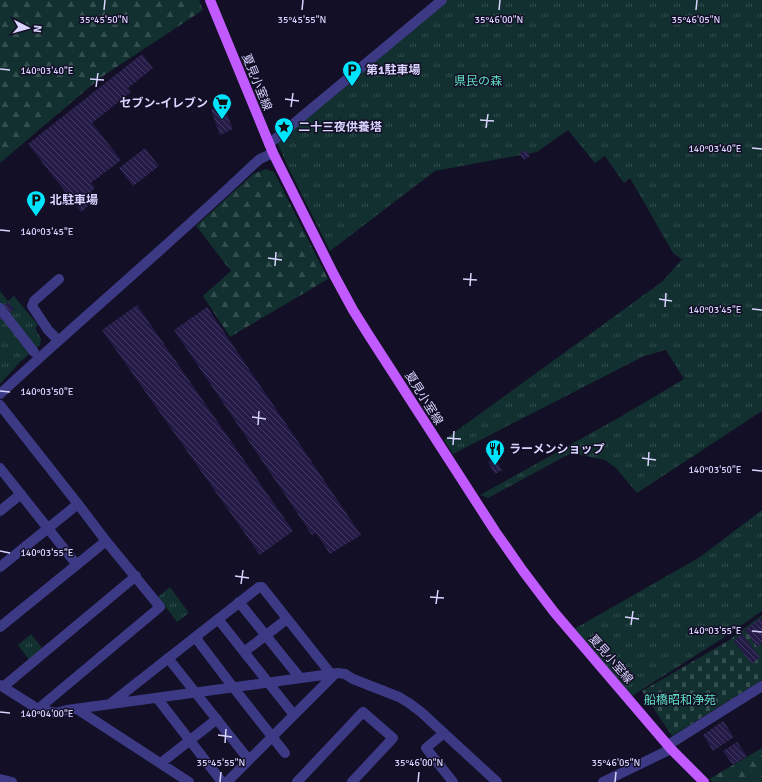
<svg xmlns="http://www.w3.org/2000/svg" width="762" height="782" viewBox="0 0 762 782" font-family="Signika,'Noto Sans JP',sans-serif">
<defs>
<pattern id="grass-tufts" width="24" height="20" patternUnits="userSpaceOnUse"><rect width="24" height="20" fill="#12302f"/><path d="M3 7l-1-3M5 7V3M7 7l1-3M15 17l-1-3M17 17v-4M19 17l1-3" fill="none" stroke="#344d4e"/></pattern>
<pattern id="forest-firs" width="22" height="20" patternUnits="userSpaceOnUse"><rect width="22" height="20" fill="#12302f"/><path d="M5 1l3.5 6h-7zM16 11l3.5 6h-7z" fill="#344d4e"/></pattern>
<pattern id="cemetery-stones" width="16" height="16" patternUnits="userSpaceOnUse"><rect width="16" height="16" fill="#12302f"/><path d="M2 7V4a2 2 0 0 1 4 0v3zM10 15v-3a2 2 0 0 1 4 0v3z" fill="#344d4e"/></pattern>
<pattern id="building-back-hatch" width="6" height="6" patternUnits="userSpaceOnUse"><rect width="6" height="6" fill="#241b47"/><path d="M-1 5l2 2M0 0l6 6M5-1l2 2" fill="none" stroke="#433b63"/></pattern>
</defs>
<rect width="100%" height="100%" fill="#130f26"/>
<path fill="url(#grass-tufts)" d="M448,0H762V411L637,493L616,468L605,460L571,453L488,498L480,495L620,417L684,379L666,350L644,356L453,454L444,440L663,281L683,258L681,259L673,253L630,178L624,183L605,156L595,163L568,130L537,152L435,171L330,251L287,165L278,144L279,140Z
M0,291L8,301L14,296L38,325L35,328L41,339L40,345L20,362L0,384Z
M762,510V611L723,638L632,696L574,629L700,557Z
M170,587L189,613L177,622L158,597Z
M31,634L43,649L29,660L18,645Z"/>
<path fill="url(#forest-firs)" d="M0,0H199L203,10L100,78L0,163Z
M266,169L274,172L276,176L328,279L230,337L203,296L231,271L196,226L253,174Z
M762,748V782H712L709,779Z"/>
<path fill="url(#cemetery-stones)" d="M762,615V680L672,736L642,691L728,641Z"/>
<path fill="url(#building-back-hatch)" d="M142,54L153,68L128,88L131,92L92,123L121,160L91,183L95,188L91,192L96,199L81,212L28,144Z
M223,105L233,129L220,135L211,110Z
M145,148L159,166L133,186L119,168Z
M526,150L530,156L524,160L519,153Z
M8,302L14,309L0,321V308Z
M137,305L293,531L260,555L102,330Z
M207,307L361,535L330,554L316,533L312,535L174,330Z
M495,458L502,470L495,474L488,462Z
M762,617V643L757,647L745,630Z
M742,634L760,657L752,664L734,641Z
M723,721L734,737L713,751L703,735Z
M737,742L747,756L733,765L723,751Z"/>
<g fill="none" stroke-linecap="round" stroke-linejoin="round">
<path stroke="#3d3a85" stroke-width="10" d="M269,144L442,0
M0,308L34,352
M58,340L48,330L32,306L34,301L59,279
M0,394C83,317 170,244 253,165L260,159L273,153
M0,405L78,504L106,541
M0,468L77,565
M0,511L21,494
M0,567L78,504
M239,602L300,678
M218,619L294,715
M0,627L106,541L160,607L38,709
M195,637L233,687L285,753
M244,652L287,619
M168,658L249,760
M0,685L38,709L56,713L67,710L338,673L345,674L353,679L399,697L409,703L421,712L497,782
M3,687L136,576
M157,698L222,782
M110,704L259,587H262L331,674
M77,709L189,782
M444,733L426,748L453,782
M668,745L762,686
M161,763L217,719
M0,779L12,782
M227,782L335,674
M297,782L363,712L393,738L352,782
M603,782L671,749"/>
<path stroke="#c25bff" stroke-width="10" d="M210,0L273,153L334,275L353,310L368,334L495,531L523,571L554,612L671,749L704,782"/>
</g>
<path fill="none" stroke="#d9d4ff" stroke-width="1.5" d="M104,10L105,0M302,10L303,0M499,10L500,0M696,10L697,0M0,69L10,70M90,79L104,80M96,87L98,73M285,99L299,101M291,107L293,93M480,120L494,121M486,128L488,114M752,148L762,149M0,230L10,231M268,258L282,260M275,266L276,252M463,279L477,280M470,286L471,273M659,299L672,301M665,307L666,293M752,309L762,310M0,391L10,392M252,417L266,419M258,425L259,411M447,438L461,439M453,445L454,431M642,458L656,460M648,466L649,452M752,470L762,471M0,551L10,553M235,576L249,578M241,584L243,570M430,597L444,598M436,604L438,590M625,617L639,619M631,625L633,611M752,631L762,632M0,712L10,713M218,735L232,737M225,743L226,729M220,782L221,772M418,782L419,772M615,782L616,772"/>
<defs>
<g id="parking-pin" transform="scale(1)"><path d="M0 17L-7.5 6A9.5 9.5 0 1 1 7.5 6Z" fill="#00e5ff" stroke="#130f26"/><path d="M-3.5-5.5H1a3.5 3.5 0 0 1 0 7H-1V5.5H-3.5ZM-1-3.4V-.6H.8a1.4 1.4 0 0 0 0-2.8Z" fill="#111"/></g>
<g id="supermarket-pin" transform="scale(1)"><path d="M0 17L-7.5 6A9.5 9.5 0 1 1 7.5 6Z" fill="#00e5ff" stroke="#130f26"/><path d="M-6-5.5h2.5l.6 2H6L4.5 2H-2.5L-4.4-4H-6ZM-1.5 3.2a1.3 1.3 0 1 0 .1 0ZM3 3.2a1.3 1.3 0 1 0 .1 0Z" fill="#111"/></g>
<g id="sight-pin" transform="scale(1)"><path d="M0 17L-7.5 6A9.5 9.5 0 1 1 7.5 6Z" fill="#00e5ff" stroke="#130f26"/><path d="M0-6L1.8-2.2L6-1.7L2.9 1.2L3.7 5.4L0 3.3L-3.7 5.4L-2.9 1.2L-6-1.7L-1.8-2.2Z" fill="#111"/></g>
<g id="restaurant-pin" transform="scale(1)"><path d="M0 17L-7.5 6A9.5 9.5 0 1 1 7.5 6Z" fill="#00e5ff" stroke="#130f26"/><path d="M-5-6h1v4h1v-4h1v4h1v-4h1v5L-1.5 .5V6h-2V.5L-5-1ZM5-6V6H3V1.5H1.5Q1.5-4 5-6Z" fill="#111"/></g>
</defs>
<g fill-rule="evenodd">
<use href="#parking-pin" x="352" y="70"/>
<use href="#supermarket-pin" x="222" y="103"/>
<use href="#sight-pin" x="284" y="127"/>
<use href="#parking-pin" x="36" y="200"/>
<use href="#restaurant-pin" x="495" y="449"/>
</g>
<g text-anchor="middle" stroke-width="3" stroke-linejoin="round" paint-order="stroke">
<g font-size="12" font-weight="bold" fill="#d9d4ff" stroke="#130f26" text-anchor="start">
<text x="366" y="74">第1駐車場</text>
<text x="208" y="107" text-anchor="end">セブン-イレブン</text>
<text x="298" y="131">二十三夜供養塔</text>
<text x="50" y="204">北駐車場</text>
<text x="509" y="453">ラーメンショップ</text>
</g>
<g font-size="12" fill="#5fe0c0" stroke="#130f26">
<text x="478" y="85">県民の森</text>
<text x="680" y="704">船橋昭和浄苑</text>
</g>
<g font-size="12" fill="#d9d4ff" stroke="#130f26">
<text transform="translate(257 82) rotate(68)" y="4">夏見小室線</text>
<text transform="translate(424 398) rotate(58)" y="4">夏見小室線</text>
<text transform="translate(611 659) rotate(49)" y="4">夏見小室線</text>
</g>
</g>
<g font-size="10" text-anchor="middle" fill="#d9d4ff" stroke="#130f26" stroke-width="3" stroke-linejoin="round" paint-order="stroke">
<text x="104" y="23">35°45'50"N</text>
<text x="302" y="23">35°45'55"N</text>
<text x="499" y="23">35°46'00"N</text>
<text x="696" y="23">35°46'05"N</text>
<text x="47" y="74">140°03'40"E</text>
<text x="715" y="152">140°03'40"E</text>
<text x="47" y="235">140°03'45"E</text>
<text x="715" y="313">140°03'45"E</text>
<text x="47" y="395">140°03'50"E</text>
<text x="715" y="473">140°03'50"E</text>
<text x="47" y="556">140°03'55"E</text>
<text x="715" y="634">140°03'55"E</text>
<text x="47" y="717">140°04'00"E</text>
<text x="221" y="766">35°45'55"N</text>
<text x="419" y="766">35°46'00"N</text>
<text x="616" y="766">35°46'05"N</text>
</g>
<g transform="translate(28 28) rotate(96)" stroke="#130f26" stroke-width="3" paint-order="stroke">
<path d="M0-3L7 15L0 10L-7 15Z" fill="#d9d4ff"/>
<text y="-6" font-size="11" font-weight="bold" text-anchor="middle" fill="#d9d4ff">N</text>
</g>
</svg>
